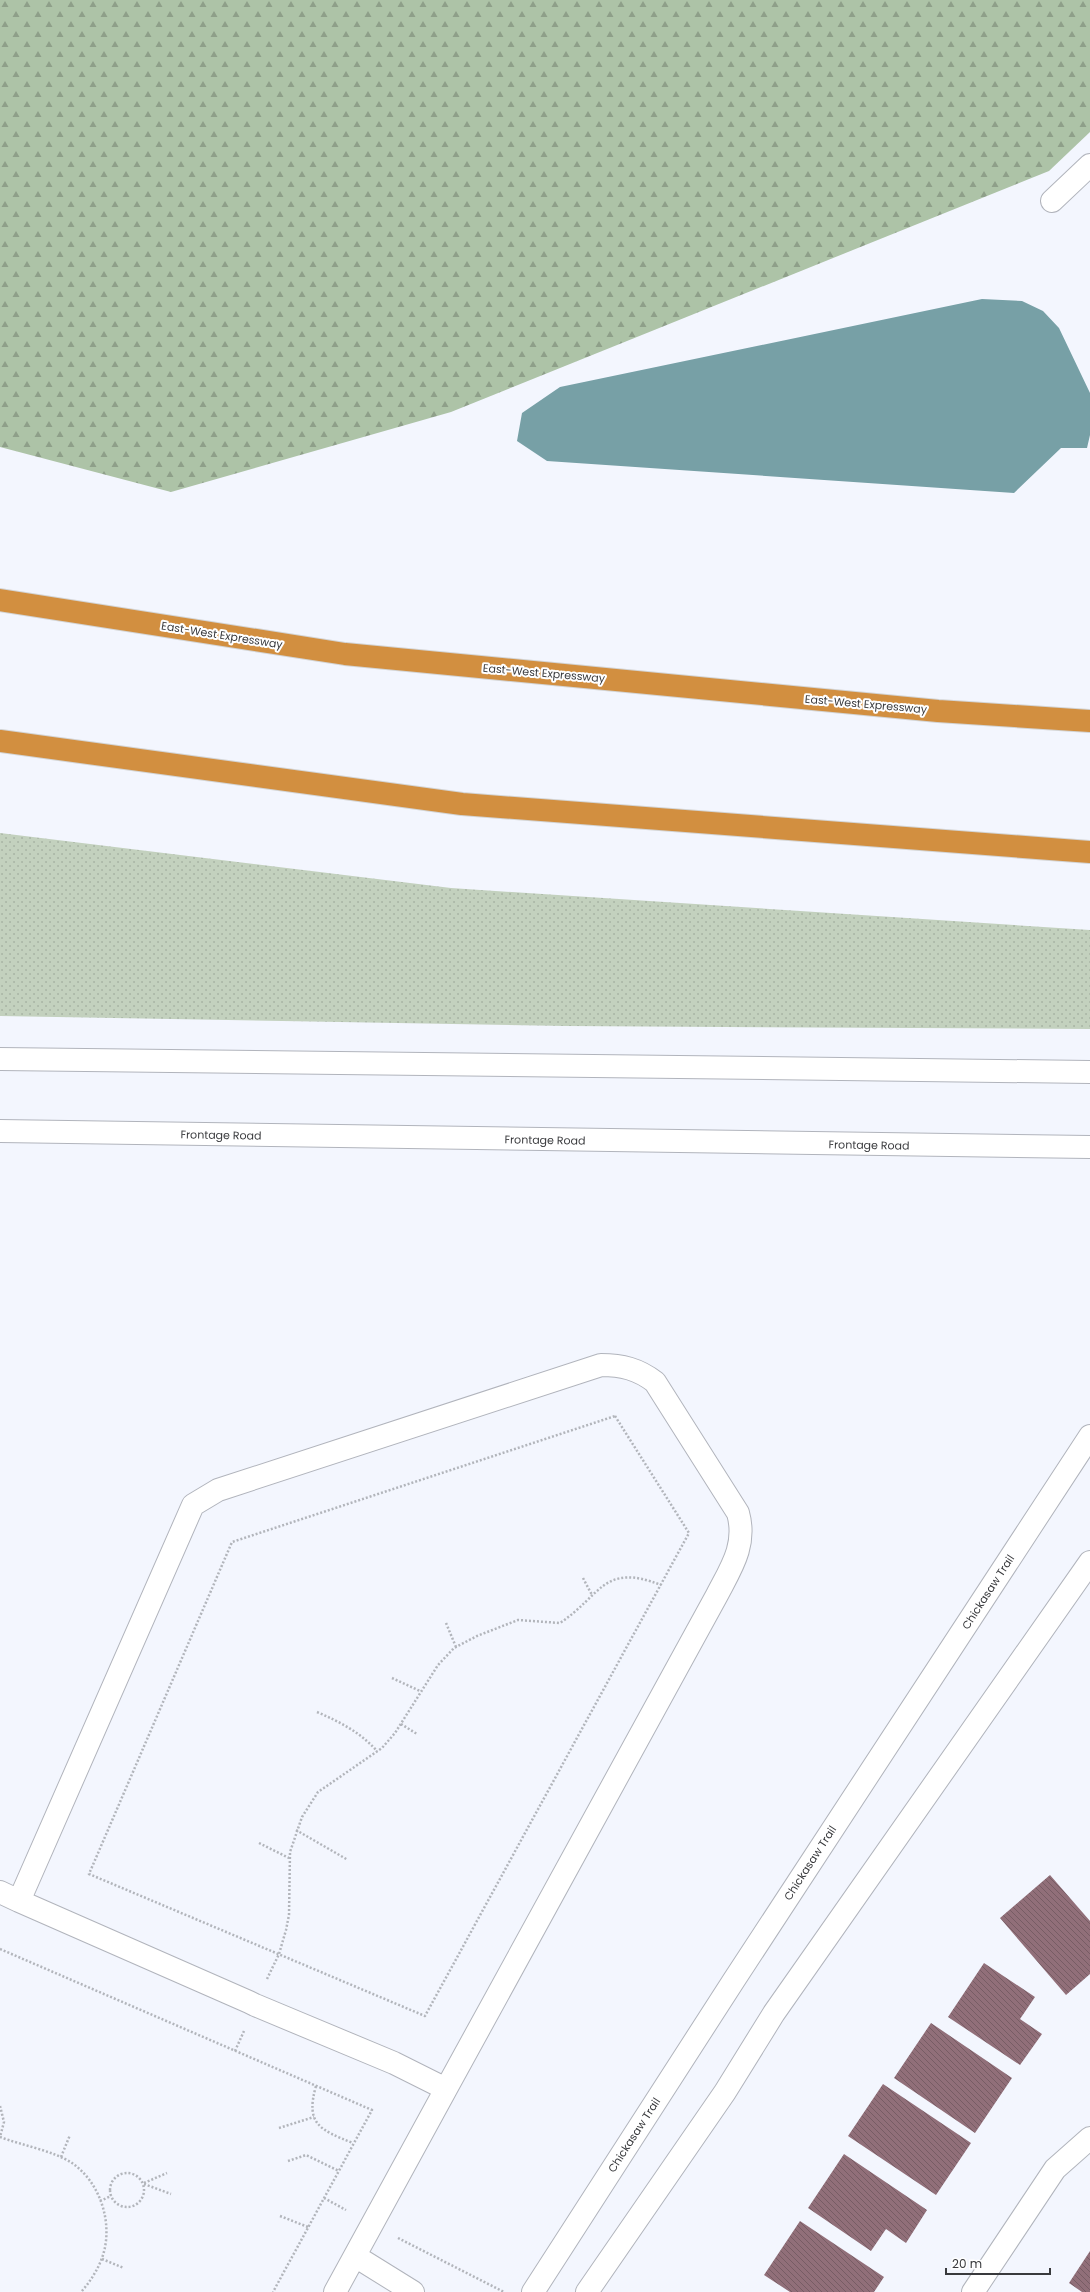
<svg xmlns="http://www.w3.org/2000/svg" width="1090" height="2292" viewBox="0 0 1090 2292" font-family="Poppins,sans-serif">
<defs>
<pattern id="grass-dots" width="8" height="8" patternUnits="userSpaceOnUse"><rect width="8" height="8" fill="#c3d1be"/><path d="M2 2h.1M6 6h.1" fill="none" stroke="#a8b4a4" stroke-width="1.8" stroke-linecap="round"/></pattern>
<pattern id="forest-firs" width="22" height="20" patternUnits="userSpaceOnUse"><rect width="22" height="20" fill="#adc3a7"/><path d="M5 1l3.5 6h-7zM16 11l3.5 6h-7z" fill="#8e9f89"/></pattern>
<pattern id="building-back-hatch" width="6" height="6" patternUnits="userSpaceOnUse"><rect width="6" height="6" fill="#916f79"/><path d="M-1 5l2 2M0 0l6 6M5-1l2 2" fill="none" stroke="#775c64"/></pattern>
</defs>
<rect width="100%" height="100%" fill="#f3f6fe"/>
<path fill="url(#grass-dots)" d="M0,833L451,888L1090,930V1029L565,1026L0,1016Z"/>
<path fill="url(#forest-firs)" d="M0,0H1090V132L1049,171L451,412L171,492L0,447Z"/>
<path fill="#77a0a6" d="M982,299L1022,301L1043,311L1059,328L1090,393V435L1087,448H1061L1014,493L547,461L517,441L522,413L560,387Z"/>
<path fill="url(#building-back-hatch)" d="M1050,1875L1090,1921V1974L1066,1995L1000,1918Z
M984,1963L1035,1997L1020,2019L1042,2034L1020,2065L948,2017Z
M931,2023L1012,2078L975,2133L894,2078Z
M883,2084L971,2143L936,2195L848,2136Z
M844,2154L927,2210L906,2243L886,2229L871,2251L808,2208Z
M800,2221L884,2277L874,2292H790L764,2275Z
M1090,2251V2292H1082L1069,2283Z"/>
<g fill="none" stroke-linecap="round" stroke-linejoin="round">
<g stroke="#b1b4bc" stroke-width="24">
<path id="minor" d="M1052,201L1090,165
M0,1059L1090,1072
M0,1131L1090,1147
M0,1892L19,1901L249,2002L255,2005L394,2063L446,2089L717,1595C731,1568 747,1545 738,1513L655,1382C638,1369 622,1365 601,1365L218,1490L193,1505L19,1901
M355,2256L413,2292
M335,2292L446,2089
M533,2292L734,1980L1090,1436
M587,2292L725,2092L774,2013L1090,1562
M973,2292L1055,2169L1090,2138"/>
</g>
<g stroke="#d3d4d4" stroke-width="24">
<path id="highway" d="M0,600L345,654L938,711L1090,721
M0,741L462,804L1090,852"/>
</g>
<path stroke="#b2b5bb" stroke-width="2.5" stroke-dasharray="2 2" stroke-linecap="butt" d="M615,1416L689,1533L425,2016L89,1874L232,1542Z
M583,1578L592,1595
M446,1623L456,1647
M392,1678L420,1691
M317,1712C340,1722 360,1732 377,1751
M401,1724L417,1734
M296,1830L348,1860
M259,1843L289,1858
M0,1949L372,2110L273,2292
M267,1979L279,1954L286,1930L289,1915L290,1852L302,1817L318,1792L382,1748L395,1733L438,1665L454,1648L477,1636L518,1620L560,1623C601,1596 603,1562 661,1585
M235,2051L244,2031
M316,2086C305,2124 320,2130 353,2143
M0,2106L4,2122L0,2137
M279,2128L314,2117
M0,2137C21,2145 54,2151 72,2163C101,2183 114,2225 102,2258C97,2271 90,2282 81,2292
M61,2157L70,2135
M288,2161L306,2155L339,2171
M110 2190a17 17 0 1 1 34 0a17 17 0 1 1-34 0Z
M144,2183L167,2173
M144,2184L171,2194
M324,2198L346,2210
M100,2201L111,2196
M280,2216L308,2227
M398,2238L504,2292
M102,2259L124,2268"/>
<use href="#minor" stroke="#fff" stroke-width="22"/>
<use href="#highway" stroke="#d28f40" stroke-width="22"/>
</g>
<g text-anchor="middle" stroke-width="4" stroke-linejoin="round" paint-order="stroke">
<g font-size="11" fill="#393a3d" stroke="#fff">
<text transform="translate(222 635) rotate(9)" y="4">East-West Expressway</text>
<text transform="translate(544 673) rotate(5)" y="4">East-West Expressway</text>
<text transform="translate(866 704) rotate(5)" y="4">East-West Expressway</text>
<text transform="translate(221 1135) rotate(1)" y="4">Frontage Road</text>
<text transform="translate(545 1140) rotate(1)" y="4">Frontage Road</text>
<text transform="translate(869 1145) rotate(1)" y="4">Frontage Road</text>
<text transform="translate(988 1592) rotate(-57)" y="4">Chickasaw Trail</text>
<text transform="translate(810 1863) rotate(-57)" y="4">Chickasaw Trail</text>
<text transform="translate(634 2135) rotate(-57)" y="4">Chickasaw Trail</text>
</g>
</g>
<path d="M946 2268v6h104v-6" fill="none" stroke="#393a3d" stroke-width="2"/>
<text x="952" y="2268" font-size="12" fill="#393a3d" stroke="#ffffff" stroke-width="3" paint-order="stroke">20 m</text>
</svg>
